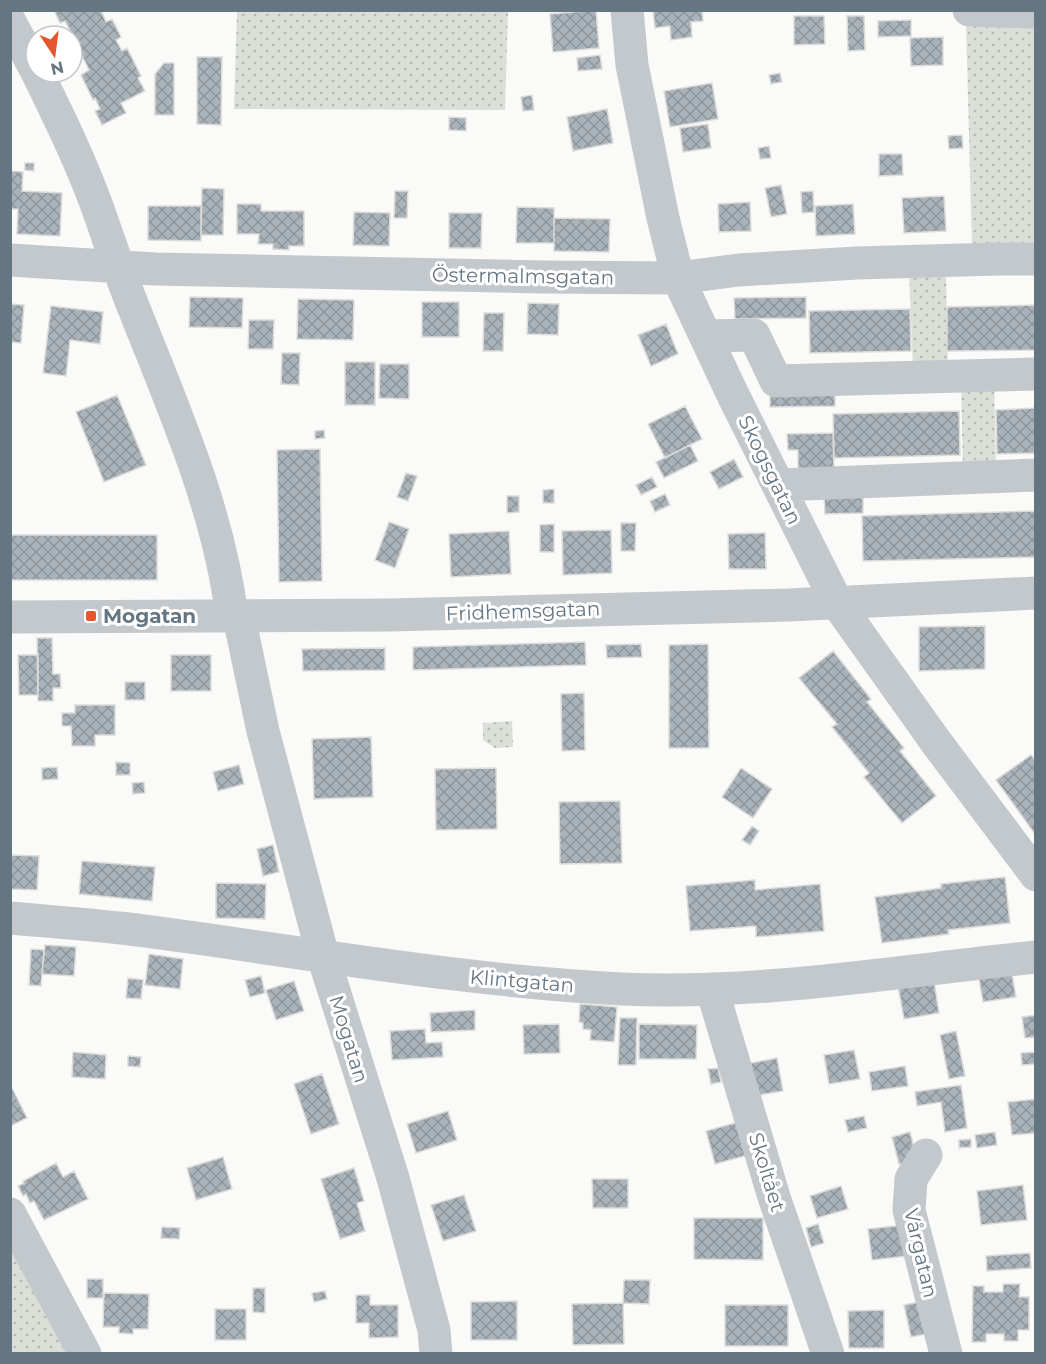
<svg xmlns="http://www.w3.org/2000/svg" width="1046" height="1364" viewBox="0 0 1046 1364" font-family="Montserrat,sans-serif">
<defs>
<pattern id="park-dots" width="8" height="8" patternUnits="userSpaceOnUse" patternTransform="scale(1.5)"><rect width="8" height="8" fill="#dadfd7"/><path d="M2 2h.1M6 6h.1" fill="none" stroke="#b4b9b4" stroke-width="1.8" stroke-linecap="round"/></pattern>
<pattern id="building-cross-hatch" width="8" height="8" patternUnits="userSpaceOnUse" patternTransform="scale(1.5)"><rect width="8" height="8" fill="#aab3b9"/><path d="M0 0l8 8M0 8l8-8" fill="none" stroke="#8e969c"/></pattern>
</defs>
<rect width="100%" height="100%" fill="#fafaf8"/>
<path fill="url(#park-dots)" d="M237,11H508L505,110L234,109Z
M966,23L1035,24V247H972Z
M909,270L946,271L948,369L913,370Z
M961,381H994L996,469L963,471Z
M512,721L513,747L495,748L483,740V723Z
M11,1243L68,1353H11Z"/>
<path fill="url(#building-cross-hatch)" stroke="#dcdcda" stroke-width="1.5" d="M54,10H101L106,22L112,19L121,37L116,40L122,51L127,48L141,76L138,78L145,91L121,103L126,113L102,125L95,111L100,109L95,98L93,100L81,75L89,70L77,46L72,49L73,36L65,21L60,23Z
M596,10L599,48L553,52L550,14Z
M653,10H702L703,21L691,22L692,37L671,40L670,26L655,28Z
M794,16H824L825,44L794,45Z
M847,16H864L865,50L848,51Z
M911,20V36L878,37V21Z
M943,37V65L911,66L910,38Z
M600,55L602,69L578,71L577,58Z
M197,57H222L221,125L197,124Z
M164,63H174V115H155V74Z
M780,73L782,82L771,84L769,75Z
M712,83L718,119L670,127L664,91Z
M532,95L534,110L523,111L521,97Z
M607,109L613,143L573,151L567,117Z
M449,117L466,118V131L449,130Z
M708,124L711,148L683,152L680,128Z
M962,135L963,148L949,149L948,136Z
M769,146L771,158L760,159L758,148Z
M879,154H902L903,175L879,176Z
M25,163H34V171L25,170Z
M10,171L23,172L22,191L62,193L60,236L17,234L18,209H10Z
M781,185L787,214L771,217L765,188Z
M202,188L224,189L223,235H201Z
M395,191H408L407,218H394Z
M813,191L814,212L802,213L801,192Z
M944,196L946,231L904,233L902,198Z
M750,202L751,231L719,232L718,204Z
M237,204H261V211H304V246H289V250L273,249V244H258L259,234H237Z
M853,204L855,234L816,236L815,206Z
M148,206H201V241L148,240Z
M517,207L554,208V243H516Z
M354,212L390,213L389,246L353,245Z
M449,213H482L481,248H449Z
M554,218L610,219L609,252L554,251Z
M190,297L243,298L242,328L189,327Z
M806,297V318L735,319L734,298Z
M298,299L354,300L353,340L297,339Z
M422,302H459V337H422Z
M528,303L559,304L558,335L527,334Z
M10,304L24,305L21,343L10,342Z
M1036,305V350L947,351V307Z
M51,306L103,312L100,344L70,340L66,376L43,373Z
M910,309L911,351L810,353L809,311Z
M484,313H504L503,351H483Z
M249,320H274L273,349H248Z
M666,324L678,354L651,366L638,335Z
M282,353H300L299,385L281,384Z
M345,362H375V405H345Z
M380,364H409V399L379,398Z
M835,386V406L770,407V387Z
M117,395L146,465L104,482L76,412Z
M685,406L702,439L665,458L648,424Z
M1036,408V453L997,454L996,410Z
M959,411L960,455L834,458L833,414Z
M324,430L325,438L315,439V431Z
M833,433L834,469L798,470V450H788L787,434Z
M690,445L698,461L664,478L656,462Z
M320,449L322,581L279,582L277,450Z
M734,459L743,477L719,489L710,472Z
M406,473L417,476L408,501L397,497Z
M652,477L657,487L641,495L636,485Z
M554,489V503H543V490Z
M863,493V513L825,514L824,495Z
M665,494L670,505L655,512L650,501Z
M507,496H519V512L507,513Z
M1036,511V557L863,561L862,516Z
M389,522L409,529L395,568L375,560Z
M621,523H636L635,551H621Z
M554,524V552H540V525Z
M611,530L612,573L563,575L562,531Z
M509,531L511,574L451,577L449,534Z
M765,533L766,569H729L728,534Z
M10,535H157V580H10Z
M985,626V669L919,671V627Z
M37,638H52L53,674H60L61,688H53V701H38Z
M585,642L586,665L413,670V647Z
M641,644L642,657L607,658L606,645Z
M708,644L709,748H669V645Z
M385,648V670L303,671L302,649Z
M833,651L871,699L867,702L904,748L900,751L936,796L902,823L864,777L869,773L832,727L837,724L799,678Z
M18,655H38V695H19Z
M171,655H211V691H171Z
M125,682H145V700H125Z
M584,693L585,750L562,751L561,694Z
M75,705H115V735H95V746H72L71,726H62V713H75Z
M371,737L373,797L314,799L312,739Z
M1031,755L1036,761L1035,834L996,780Z
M116,762L130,763V775H116Z
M239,765L244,784L218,791L213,772Z
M57,767L58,779L42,780V768Z
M496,768L497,829L436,830L435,769Z
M741,768L772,789L753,818L722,797Z
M144,782L145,793L133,794L132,783Z
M620,801L622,863L560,864L559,802Z
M752,826L759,831L750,845L742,840Z
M273,845L279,872L263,876L257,849Z
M10,855L39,856L37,890L10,889Z
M82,861L155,867L152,901L79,894Z
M1005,877L1010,923L948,930L949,934L882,943L875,897L941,888V884Z
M755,880V890L820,884L824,931L756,937V926L690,931L686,886Z
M216,883L266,884L265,919L216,918Z
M45,945L76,947L74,976L42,974Z
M31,949L44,950L41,986L29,985Z
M149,954L183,959L180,989L145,985Z
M1011,968L1016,997L983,1002L978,974Z
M261,976L265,993L250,997L245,980Z
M128,978L143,980L141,999L126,998Z
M294,981L304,1011L276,1020L266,990Z
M934,981L939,1013L904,1019L898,986Z
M580,1004L617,1007L614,1042L590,1040L591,1030L583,1029V1023L579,1022Z
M475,1010V1030L431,1032L430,1013Z
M1036,1015V1037L1025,1038L1022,1017Z
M620,1018H637L636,1065H618Z
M559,1024L560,1053L524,1054L523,1025Z
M639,1024L697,1025L696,1059H639Z
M425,1029L426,1043L442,1042L443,1057L392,1060L390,1031Z
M956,1031L965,1076L949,1079L940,1035Z
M854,1050L860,1079L829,1084L824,1055Z
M73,1052L106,1055L105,1079L72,1077Z
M1036,1052V1064L1022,1065L1021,1053Z
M128,1056L141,1057L140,1067L128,1066Z
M777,1058L783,1091L747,1097L741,1065Z
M905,1066L908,1086L872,1091L869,1072Z
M718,1068L721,1082L711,1084L708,1069Z
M322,1074L339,1124L311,1134L294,1084Z
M10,1084L27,1118L10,1126Z
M961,1085L967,1128L945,1132L941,1102L917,1106L915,1092Z
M1036,1099V1133L1012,1135L1008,1102Z
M448,1111L457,1140L416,1153L407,1124Z
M864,1116L867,1128L848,1132L845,1120Z
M742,1121L752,1154L715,1164L706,1131Z
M910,1132L917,1160L899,1164L892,1137Z
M995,1132L997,1145L977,1148L975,1135Z
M971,1139V1147L959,1148V1140Z
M223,1157L232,1189L196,1200L187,1168Z
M56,1163L63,1177L74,1171L88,1199L44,1220L34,1201L30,1203L26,1194L23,1196L18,1186L24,1183L23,1181Z
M354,1168L364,1201L357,1203L365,1231L340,1239L321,1179Z
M592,1179H628V1208H593Z
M1023,1185L1027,1220L981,1225L977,1191Z
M841,1186L848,1209L817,1218L810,1196Z
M464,1195L476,1231L443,1241L431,1205Z
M694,1218H763V1260L694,1259Z
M818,1224L824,1243L811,1247L806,1228Z
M904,1225L908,1256L872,1260L868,1229Z
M162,1227L180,1228L179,1239L161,1238Z
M1030,1253L1031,1268L987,1271L986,1256Z
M87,1279H103V1298H87Z
M624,1280H650L649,1304L623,1303Z
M1003,1284H1020L1019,1297H1029V1330H1018V1341H1004V1334H986V1342H972L973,1286H984V1292H1003Z
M253,1288H265V1313L253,1312Z
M325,1291L327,1299L314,1302L312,1293Z
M104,1293L149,1294L148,1329H133V1334L119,1333V1327H103Z
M356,1295H370V1305H398V1337L369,1338V1323H356Z
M517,1301V1340H471V1302Z
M919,1302L926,1334L911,1337L904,1305Z
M623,1303L624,1344L573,1345L572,1304Z
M725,1305H788V1346H725Z
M215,1309H246V1340H215Z
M884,1310V1348H849L848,1311Z"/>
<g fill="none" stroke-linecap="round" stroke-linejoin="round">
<path stroke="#c3c8cc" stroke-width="33" d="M627,10L632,65L663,218L678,278L733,395L837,603L936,742L1036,875
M969,10L1036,12
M10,22L36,70
M37,72C59,117 81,162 98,209C110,243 121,277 135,311C174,410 219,510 232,617
M10,260L155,269L543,277L678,278L739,270L857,263L998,259H1036
M707,336L754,335L776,381L1036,374
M778,485L1036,475
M10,617L390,615L789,605L1036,593
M239,617L263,731L323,956L393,1178L434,1330L436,1354
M10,918C55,922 100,925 145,931C304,952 462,981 623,989C761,995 898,971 1036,957
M712,989L774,1197L828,1354
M926,1155L911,1179L909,1210L946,1354
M10,1214L85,1354"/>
</g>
<rect fill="#e4572e" stroke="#fff" stroke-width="2" x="85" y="610" width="12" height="12" rx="3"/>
<g text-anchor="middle" stroke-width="6" stroke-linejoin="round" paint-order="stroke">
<g font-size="20" fill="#657683" stroke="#fff">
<text transform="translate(523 276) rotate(1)" y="7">Östermalmsgatan</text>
<text transform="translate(770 470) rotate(64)" y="7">Skogsgatan</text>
<text transform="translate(523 611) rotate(-2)" y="7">Fridhemsgatan</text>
<text transform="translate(522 981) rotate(5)" y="7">Klintgatan</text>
<text transform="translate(349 1039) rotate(73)" y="7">Mogatan</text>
<text transform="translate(767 1172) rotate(73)" y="7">Skoltået</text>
<text transform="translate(921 1253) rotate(77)" y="7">Vårgatan</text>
</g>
<g font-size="20" font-weight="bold" fill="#657683" stroke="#fff" text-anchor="start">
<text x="103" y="623">Mogatan</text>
</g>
</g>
<rect width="1046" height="1364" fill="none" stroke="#657683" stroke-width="24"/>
<g transform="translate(54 54) rotate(167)"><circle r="28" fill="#ffffff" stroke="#c1c8cd" stroke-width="1.5"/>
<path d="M0-4.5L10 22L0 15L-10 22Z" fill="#e4572e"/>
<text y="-9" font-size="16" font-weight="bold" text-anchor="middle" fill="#657683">N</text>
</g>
</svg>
